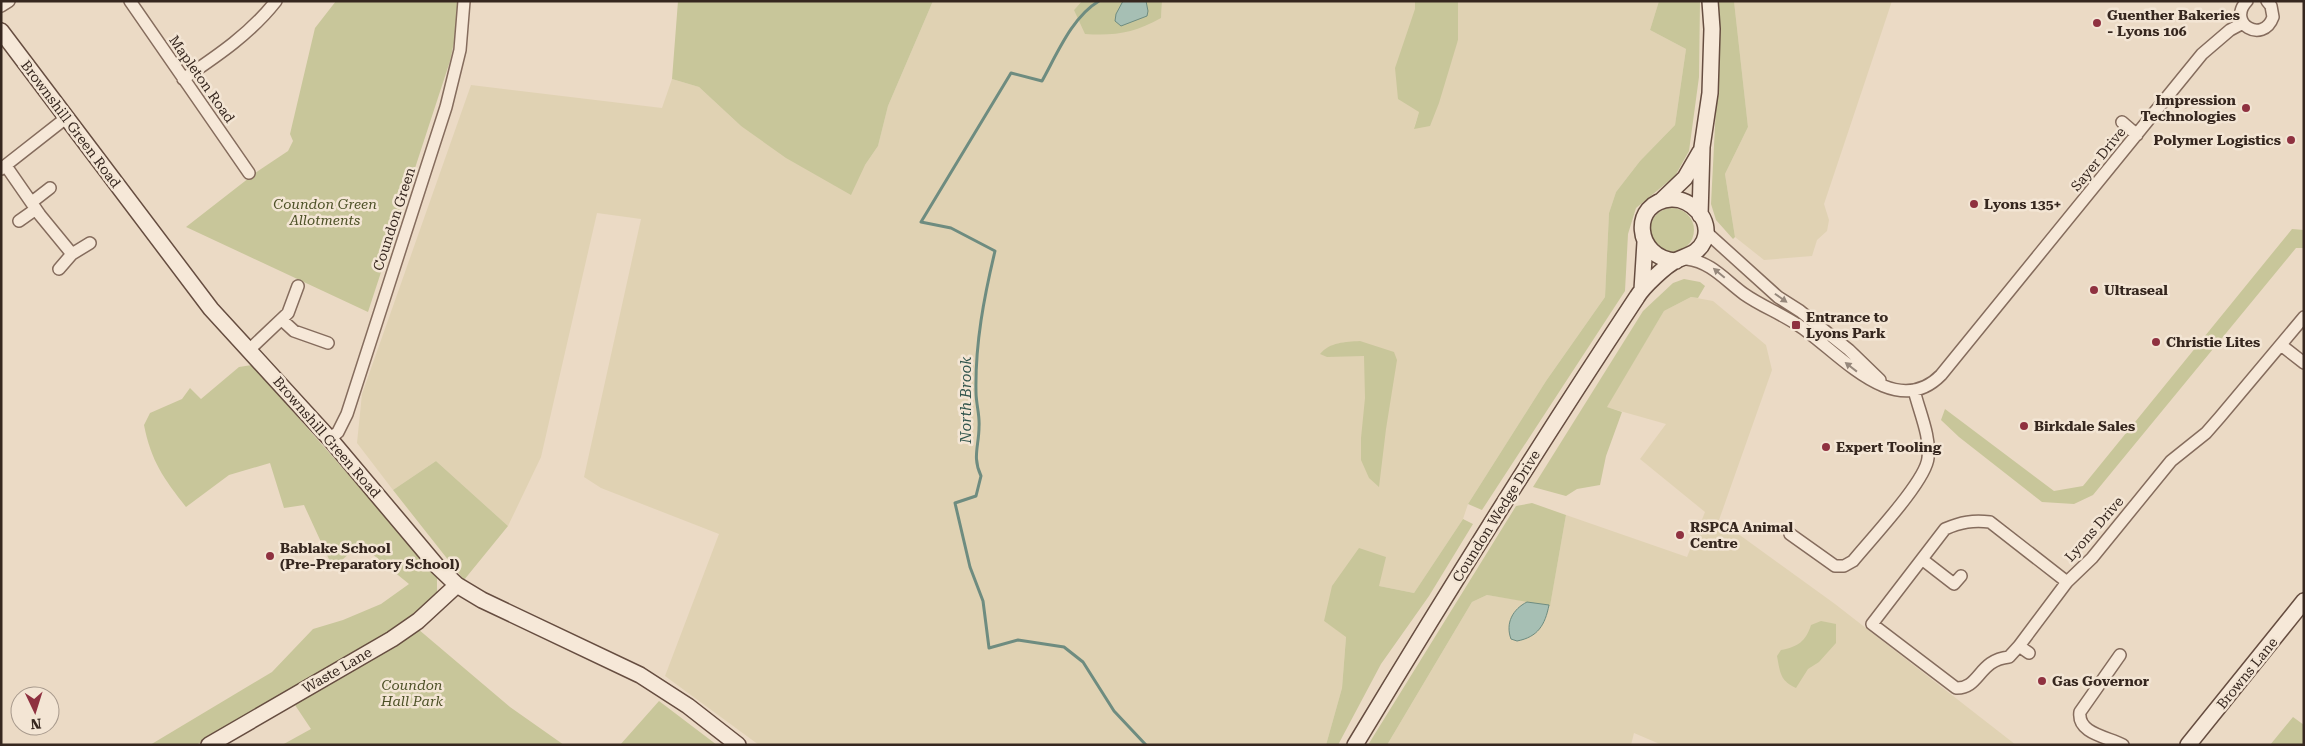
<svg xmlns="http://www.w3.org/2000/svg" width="2305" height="746" viewBox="0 0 2305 746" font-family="'Roboto Serif',serif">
<rect width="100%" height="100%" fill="#ebdac5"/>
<path fill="#e0d2b3" d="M933,1H1082L1074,10L1161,18L1162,1H1415L1419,112L1414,128L1458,40V1H1659L1650,30L1686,49L1675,125L1640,161L1616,192L1609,213L1605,297L1546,381L1468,504L1463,519L1414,593L1379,586L1324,621L1346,636L1342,688L1326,745H759L665,676L719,534L601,488L584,477L641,219L597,213L541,457L508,526L436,461L393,490L357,443L362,394L471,85L662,108L672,79L699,87L741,126L865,165L878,146L888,106Z
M1734,1H1892L1824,204L1829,220L1827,231L1817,240L1812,256L1764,260L1735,237L1725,174L1748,127Z
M1691,297L1713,301L1766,345L1772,370L1719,520L1835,604L2016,745H1662L1634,733L1631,745H1387L1472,602L1487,595L1550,605L1566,515L1687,557L1705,512L1640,459L1666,424L1606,407L1664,311Z"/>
<path fill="#c8c69a" d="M336,1H458L457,29L450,61L368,312L186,227L258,171L288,151L293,141L290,134L315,28Z
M678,1H933L888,106L878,146L865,165L851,195L786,158L741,126L699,87L672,79Z
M1082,1H1162L1161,18C1134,33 1115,36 1085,34L1074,10Z
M1415,1H1458V40L1439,103L1430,126L1414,129L1419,112L1398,99L1395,68L1415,9Z
M1659,1H1700L1699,77L1689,151L1675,176L1636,208L1628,234L1625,291L1482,510L1468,504L1546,381L1605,297L1609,213L1616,192L1640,161L1675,125L1686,49L1650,30Z
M1715,1H1734L1748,127L1725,174L1735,237L1733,239L1716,220L1711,204L1717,87Z
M1650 230a22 22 0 1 1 44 0a22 22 0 1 1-44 0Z
M2292,229L2304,230V248H2296L2093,495L2074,504L2042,502L1959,437L1941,420L1945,409L2054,491L2083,486Z
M1684,279L1700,282L1705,286L1698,298L1691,297L1664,311L1607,407L1622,412L1606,456L1600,485L1577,489L1566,496L1533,487L1643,311L1673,283Z
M1360,341L1394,352L1397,360L1386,429L1379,487L1369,478L1361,460V438L1365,398L1364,356L1327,357L1320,354C1330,342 1345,342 1360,341Z
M252,365L427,564L437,578V592L410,621L196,745H150L272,672L313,629L343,620L381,604L409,584L360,544L333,568L304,505L284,508L270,463L229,475L186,507C164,479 151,461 144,425L150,413L182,399L190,388L201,399L239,367Z
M436,461L508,526L464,580L393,490Z
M1532,503L1566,515L1550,606L1487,595L1472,602L1387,745H1368L1516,506Z
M1463,519L1473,524L1429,596L1381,664L1338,745H1326L1342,688L1346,637L1324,621L1332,586L1359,548L1386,557L1379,586L1414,593Z
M1821,621L1836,624V643L1819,662L1808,669L1796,688C1780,681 1780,672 1777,656L1781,650C1798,647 1806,641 1811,625Z
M418,629L510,707L564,745H282L311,729L295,705Z
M659,701L717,745H620Z
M2293,717L2304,725V745H2270Z"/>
<path fill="#a6bfb4" stroke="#6e8c80" d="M1123,1H1146L1148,11L1147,16L1121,26L1115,21L1116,14Z
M1527,602L1549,605C1545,625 1538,637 1517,641L1511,639C1505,623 1513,609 1527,602Z"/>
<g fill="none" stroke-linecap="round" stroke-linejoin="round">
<path stroke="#6e8c80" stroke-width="3" d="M1099,1C1072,17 1057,54 1042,81L1011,73L921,222L951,228L995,251C984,297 975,344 976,392C976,404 980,415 979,427C979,446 972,457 981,476L976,496L955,503L970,567L983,601L989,648L1018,640L1064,647L1083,662L1114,711L1146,745"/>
<g stroke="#856c5d" stroke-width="14">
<path id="street" d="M130,1L249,173
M2247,1C2226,23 2263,45 2273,17L2271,6L2267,1
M1,6L9,1
M183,79C217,56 250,34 276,1
M2122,122L2137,135
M6,166L40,215L72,254
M1,169L66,118
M32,202L50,188
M19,221L36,209
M1705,231L1778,297L1800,311L1849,350L1880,380
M1687,259C1711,262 1725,280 1744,294C1761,306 1780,313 1798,325C1836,349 1894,423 1941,375L2202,54L2230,30L2243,23
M59,269L72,254L90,243
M282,320L294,331L328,343
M2281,345L2304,363
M249,350L288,313L298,286
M330,439L338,432L347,414L446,107L460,50L464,1
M1790,534L1835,566H1844L1853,561C1870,540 1926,481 1928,458C1931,437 1919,411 1914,390
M1923,560L1954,584L1961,576
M2019,646L2009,657C1978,660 1980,689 1956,688L1872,624L1945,529C1961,522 1973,520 1990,522L2067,582L2092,558L2171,461L2206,433L2220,417L2304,317
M2029,653L2019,646L2067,582
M2120,655L2080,712C2077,734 2109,737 2123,745"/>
</g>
<g stroke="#664d40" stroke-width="18">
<path id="secondary" d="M1,31L211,309L330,439L437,566L457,585L482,600L640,675L688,706L738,745
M1661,201L1685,178L1700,152
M1700,215L1702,147L1710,93L1712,29L1710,1
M1642,290L1645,242
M209,745L392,639L418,621L457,585
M1355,745C1446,594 1539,445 1637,297C1643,287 1666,265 1677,260C1688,255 1698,254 1704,241C1713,220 1691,198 1671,199C1630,202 1634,258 1676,261
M2188,745L2304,601"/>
</g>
<use href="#street" stroke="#f6e8d8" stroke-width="11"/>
<use href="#secondary" stroke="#f6e8d8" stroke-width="15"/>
</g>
<defs><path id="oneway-solid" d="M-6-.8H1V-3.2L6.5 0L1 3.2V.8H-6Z" transform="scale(1.25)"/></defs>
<g fill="#96887c">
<use href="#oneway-solid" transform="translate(1719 273) rotate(-140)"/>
<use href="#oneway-solid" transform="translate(1781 298) rotate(35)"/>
<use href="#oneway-solid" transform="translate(1851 367) rotate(-142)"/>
</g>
<g fill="#8f3140" stroke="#f3e5d4" stroke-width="2">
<circle cx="2097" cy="23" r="5"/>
<circle cx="2246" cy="108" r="5"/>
<circle cx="2291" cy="140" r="5"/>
<circle cx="1974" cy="204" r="5"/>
<circle cx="2094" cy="290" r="5"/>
<rect x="1791" y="320" width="10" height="10" rx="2.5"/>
<circle cx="2156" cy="342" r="5"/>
<circle cx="2024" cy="426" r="5"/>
<circle cx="1826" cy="447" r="5"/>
<circle cx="1680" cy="535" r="5"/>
<circle cx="270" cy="556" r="5"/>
<circle cx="2042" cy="681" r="5"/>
</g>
<g text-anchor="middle" stroke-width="5" stroke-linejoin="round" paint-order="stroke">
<g font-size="14" font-weight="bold" fill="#36271f" stroke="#f3e5d4" text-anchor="start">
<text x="2107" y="20">Guenther Bakeries<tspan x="2107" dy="16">- Lyons 106</tspan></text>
<text x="2236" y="105" text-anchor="end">Impression<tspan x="2236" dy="16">Technologies</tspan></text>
<text x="2281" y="145" text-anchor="end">Polymer Logistics</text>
<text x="1984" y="209">Lyons 135+</text>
<text x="2104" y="295">Ultraseal</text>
<text x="1806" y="322">Entrance to<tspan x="1806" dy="16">Lyons Park</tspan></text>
<text x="2166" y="347">Christie Lites</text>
<text x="2034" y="431">Birkdale Sales</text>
<text x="1836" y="452">Expert Tooling</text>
<text x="1690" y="532">RSPCA Animal<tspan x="1690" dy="16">Centre</tspan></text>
<text x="280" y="553">Bablake School<tspan x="280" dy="16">(Pre-Preparatory School)</tspan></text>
<text x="2052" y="686">Gas Governor</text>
</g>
<g font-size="14" fill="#36271f" stroke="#f3e5d4">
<text transform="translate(202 79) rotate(55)" y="5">Mapleton Road</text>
<text transform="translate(71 124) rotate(53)" y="5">Brownshill Green Road</text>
<text transform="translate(2098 159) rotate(-51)" y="5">Sayer Drive</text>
<text transform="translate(394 219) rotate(-72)" y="5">Coundon Green</text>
<text transform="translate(327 437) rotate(49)" y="5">Brownshill Green Road</text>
<text transform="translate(1496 516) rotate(-58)" y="5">Coundon Wedge Drive</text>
<text transform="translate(2094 529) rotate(-49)" y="5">Lyons Drive</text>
<text transform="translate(337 670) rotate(-30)" y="5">Waste Lane</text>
<text transform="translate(2247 673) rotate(-51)" y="5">Browns Lane</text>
</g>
<g font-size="14" font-style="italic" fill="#4d5127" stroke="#f3e5d4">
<text x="325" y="209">Coundon Green<tspan x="325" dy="16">Allotments</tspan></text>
<text x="412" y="690">Coundon<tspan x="412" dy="16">Hall Park</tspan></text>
</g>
<g font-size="15" font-style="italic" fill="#30544c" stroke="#f3e5d4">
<text transform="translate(966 400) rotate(-90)" y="5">North Brook</text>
</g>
</g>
<rect width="2305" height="746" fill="none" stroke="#36271f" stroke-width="5"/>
<g transform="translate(35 711) rotate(176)"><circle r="24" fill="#f3e5d4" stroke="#a7998c"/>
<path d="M0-4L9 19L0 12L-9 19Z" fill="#8f3140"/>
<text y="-8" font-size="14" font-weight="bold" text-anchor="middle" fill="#36271f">N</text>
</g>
</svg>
